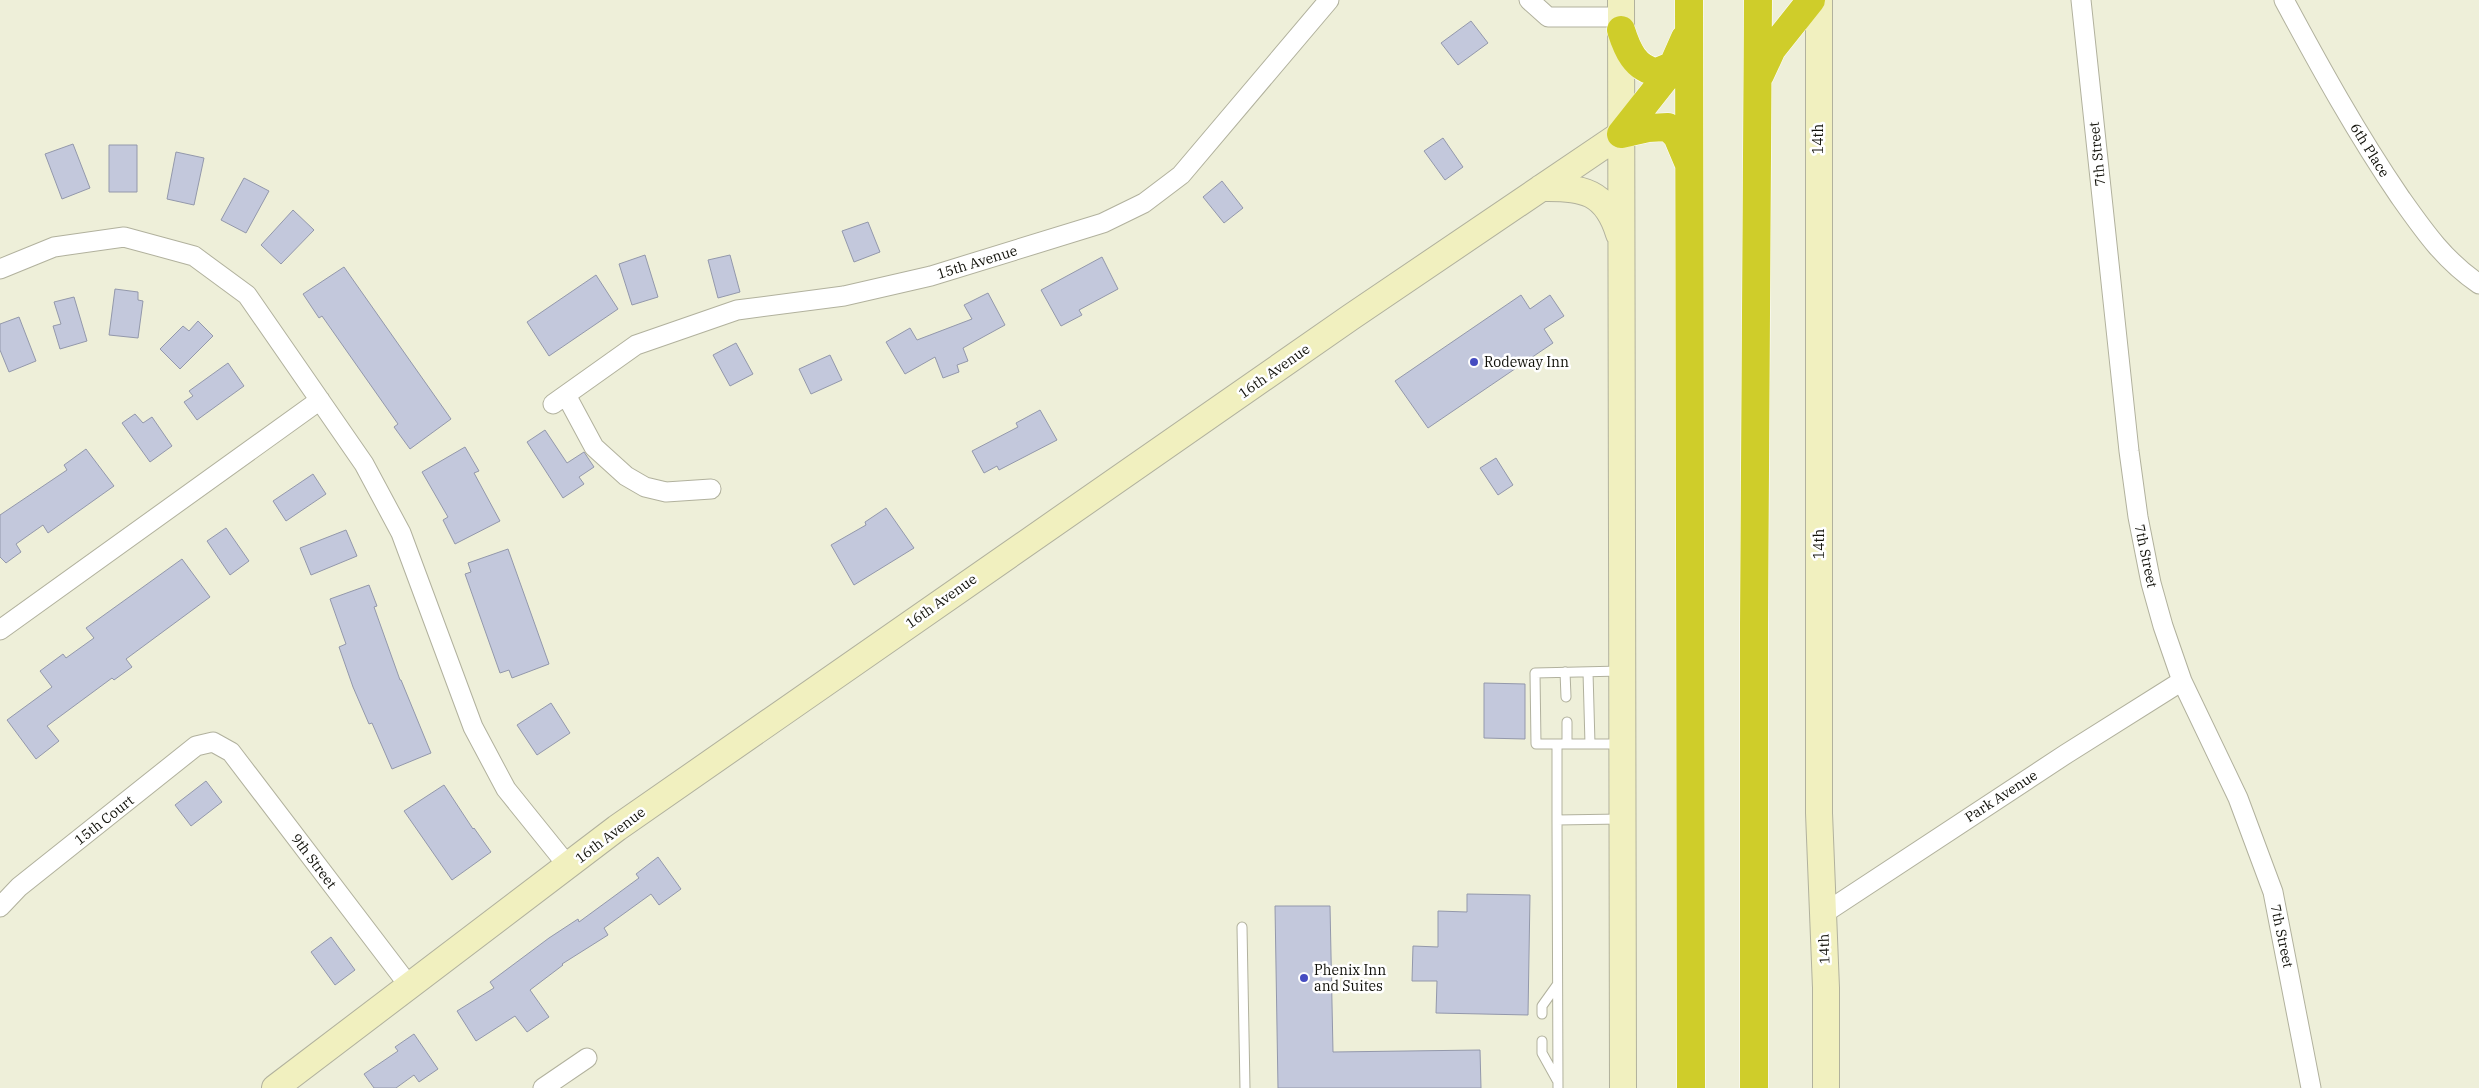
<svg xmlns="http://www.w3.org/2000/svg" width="2479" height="1088" viewBox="0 0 2479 1088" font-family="'IBM Plex Serif',serif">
<rect width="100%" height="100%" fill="#eeefd9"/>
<path fill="#c3c8dc" stroke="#9398ab" d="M1471,21L1488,43L1458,65L1441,43Z
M1443,138L1463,167L1445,180L1424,151Z
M73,144L90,188L62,199L45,154Z
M109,145H137V192H109Z
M176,152L204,158L194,205L167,199Z
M244,178L269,191L246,233L221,220Z
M1222,181L1243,208L1224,223L1203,197Z
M293,210L314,230L281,264L261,245Z
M868,222L880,252L854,262L842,231Z
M645,255L658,297L632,305L619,264Z
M730,255L740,292L718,298L708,260Z
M1102,257L1118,289L1079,310L1082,315L1061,326L1041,290Z
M344,267L451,419L410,449L394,427L398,424L322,316L319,318L303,294Z
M596,275L618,309L549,356L527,322Z
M115,289L138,292V300L143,301L138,338L109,335Z
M988,293L1005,325L963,348L968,361L957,365L959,372L943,378L935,357L905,374L886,342L910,328L917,340L972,319L964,305Z
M1521,295L1530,309L1550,295L1564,316L1544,329L1553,343L1428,428L1395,381Z
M74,297L87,341L60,349L53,326L61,324L54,302Z
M19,317L36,361L9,372L0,350V324Z
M198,321L213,336L180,369L160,349L183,326L189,331Z
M736,343L753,374L730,386L713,355Z
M830,355L842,380L811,394L799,369Z
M228,363L244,386L197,420L184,402L193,396L189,391Z
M1040,410L1057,440L999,470L997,466L984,473L972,451L1018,427L1016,423Z
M135,414L143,423L152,417L172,446L150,462L122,423Z
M545,430L567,463L584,452L594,467L579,477L584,484L563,498L527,442Z
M465,447L479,471L474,473L500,521L455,544L443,520L448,517L422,472Z
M86,449L114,486L48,533L43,525L16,544L21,552L6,563L0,557V515L67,470L64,465Z
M1496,458L1513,485L1498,495L1480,468Z
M313,474L326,494L286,521L273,501Z
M886,508L914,548L854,585L831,545L866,525L865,522Z
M226,528L249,561L230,575L207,541Z
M346,530L357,556L311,575L300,548Z
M508,549L549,664L512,678L509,670L500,673L465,574L471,572L468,563Z
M182,559L210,597L126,659L132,667L114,680L112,678L47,726L59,741L36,759L7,720L52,687L40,671L63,654L66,658L94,638L86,628Z
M369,585L377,606L374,607L400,680H401L431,753L392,769L372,723L369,724L353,687L339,647L346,644L330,599Z
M1484,683L1525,684V739L1484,738Z
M551,703L570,733L537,755L517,725Z
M206,781L222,802L191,826L175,805Z
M444,785L473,829L474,828L491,852L452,880L404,811Z
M658,857L681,889L659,905L651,894L604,928L608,935L562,964L563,965L530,990L549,1017L527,1032L515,1016L476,1041L457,1011L494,988L490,982L549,938L578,919L579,922L639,878L636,874Z
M1467,894L1530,895L1528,1015L1436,1013L1437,981H1412L1413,946L1438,947V911L1467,912Z
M1275,906H1330L1333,1052L1480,1050L1481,1088H1278Z
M331,937L355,970L335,985L311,952Z
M414,1034L438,1069L419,1082L414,1075L396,1088H374L364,1074L398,1051L395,1047Z"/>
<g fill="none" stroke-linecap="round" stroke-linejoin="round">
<g stroke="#b1b19d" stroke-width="11">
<path id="lane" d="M1565,672L1566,697
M1588,672L1590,744
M1567,722V744
M1557,744V820
M1619,744H1536L1535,673L1621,671
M1242,927L1245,1088
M1542,1014V1006L1557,985
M1542,1041V1053L1557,1080
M1558,1088L1557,820L1621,819"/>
</g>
<g stroke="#b1b19d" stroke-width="21">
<path id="street" d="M1529,0L1548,17H1621
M2081,0L2129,451L2138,517L2151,583L2163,626L2182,681L2238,798L2273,892L2311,1088
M2284,0C2320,67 2357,134 2400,197C2424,231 2444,260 2479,284
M0,269L54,247L124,237L194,256L247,295L364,464L401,533L473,727L506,789L568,866
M566,395L594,447L626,476L645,487L666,492L711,489
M553,404L636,345L737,310L844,296L931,276L1103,223L1144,203L1181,175L1329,0
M0,630L320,400
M0,907L19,887L196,746L213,742L231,752L410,987
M1823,914L2066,754L2182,681
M543,1088L587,1058"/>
</g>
<g stroke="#b1b19d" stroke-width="28">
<path id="secondary" d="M1621,0L1623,1088
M1819,0V813L1826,988V1088
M1541,188C1583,187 1606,191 1619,234
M275,1088L617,828L1351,317L1621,134"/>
</g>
<g stroke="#fff" stroke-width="29">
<path id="highway" d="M1689,0L1691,1088
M1621,30C1627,49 1635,69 1657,72L1674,65
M1760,75L1772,49L1811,0
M1621,134L1670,72L1685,38
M1621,134L1648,128L1668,127L1677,136L1688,162
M1754,1088V626L1758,0"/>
</g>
<use href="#lane" stroke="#fff" stroke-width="9"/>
<use href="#street" stroke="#fff" stroke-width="19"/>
<use href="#secondary" stroke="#f1f0bf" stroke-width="26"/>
<use href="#highway" stroke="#cfcd2a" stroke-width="28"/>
</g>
<g fill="#454cc1" stroke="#fff" stroke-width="2">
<circle cx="1474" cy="362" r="5"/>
<circle cx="1304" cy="978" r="5"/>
</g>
<g text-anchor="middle" stroke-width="5" stroke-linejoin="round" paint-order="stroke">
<g font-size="14" fill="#101009" stroke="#fff">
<text transform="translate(1818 139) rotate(-90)" y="5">14th</text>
<text transform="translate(2370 150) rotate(58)" y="5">6th Place</text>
<text transform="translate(2097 154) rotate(-96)" y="5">7th Street</text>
<text transform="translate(977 262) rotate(-17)" y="5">15th Avenue</text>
<text transform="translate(1274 371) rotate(-35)" y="5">16th Avenue</text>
<text transform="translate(1819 544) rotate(-90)" y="5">14th</text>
<text transform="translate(2146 556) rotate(78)" y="5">7th Street</text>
<text transform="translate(941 601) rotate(-35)" y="5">16th Avenue</text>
<text transform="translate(2001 796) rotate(-33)" y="5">Park Avenue</text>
<text transform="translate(104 820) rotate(-38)" y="5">15th Court</text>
<text transform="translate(610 835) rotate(-37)" y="5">16th Avenue</text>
<text transform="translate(314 861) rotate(53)" y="5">9th Street</text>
<text transform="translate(2282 936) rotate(78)" y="5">7th Street</text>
<text transform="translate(1824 949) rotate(-92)" y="5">14th</text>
</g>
<g font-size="14" fill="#101009" stroke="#fff" text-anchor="start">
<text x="1484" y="367">Rodeway Inn</text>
<text x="1314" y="975">Phenix Inn<tspan x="1314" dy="16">and Suites</tspan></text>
</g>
</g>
</svg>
